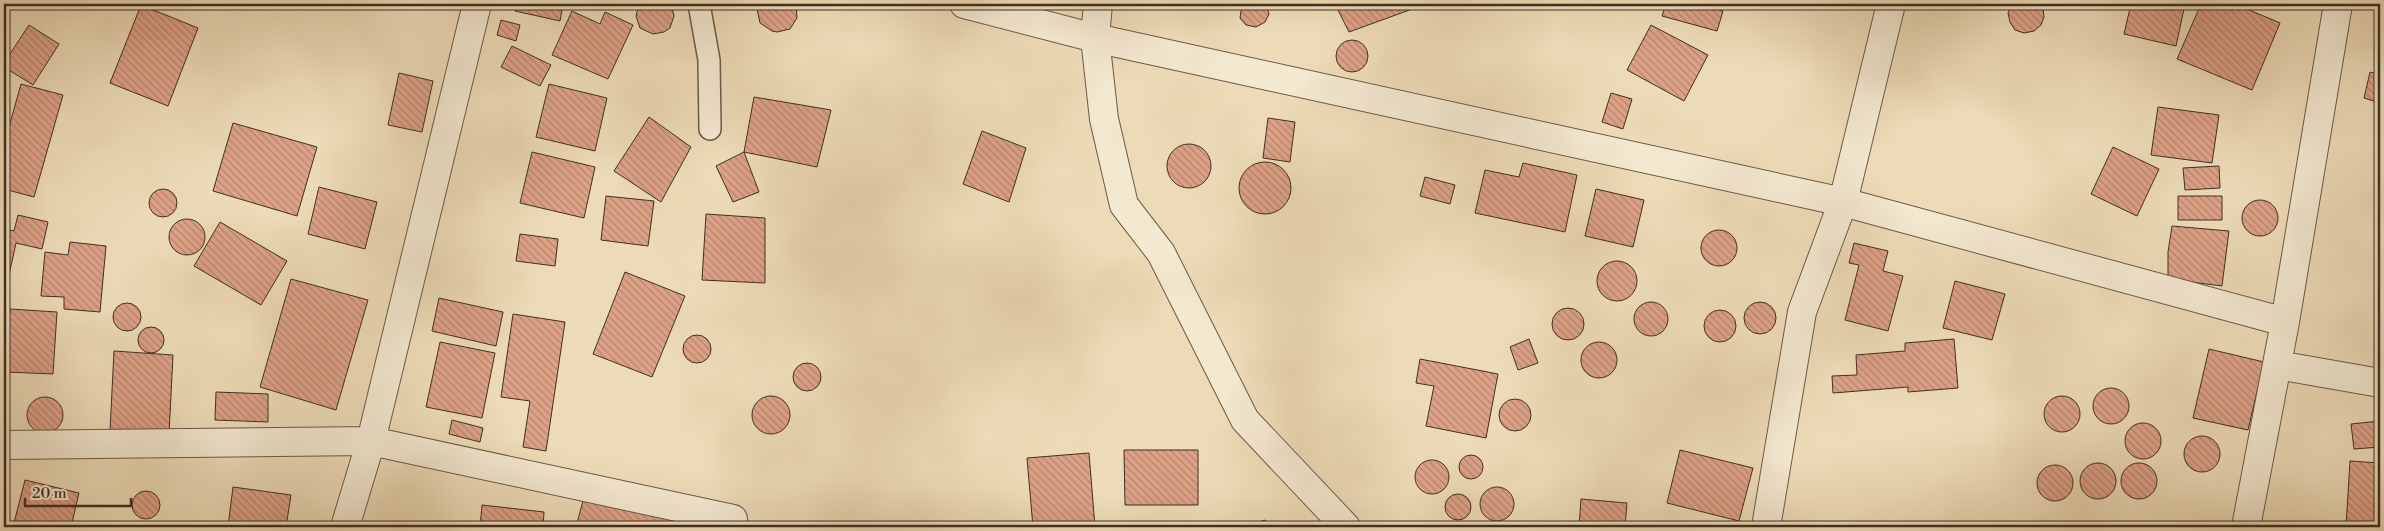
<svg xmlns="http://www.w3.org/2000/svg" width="2384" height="531" viewBox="0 0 2384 531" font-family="'Libre Bodoni',serif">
<defs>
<pattern id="building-back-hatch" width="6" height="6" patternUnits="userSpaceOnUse" patternTransform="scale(1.25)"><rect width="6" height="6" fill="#dea287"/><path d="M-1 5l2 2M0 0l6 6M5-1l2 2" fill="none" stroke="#b5846e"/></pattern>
</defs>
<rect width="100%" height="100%" fill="#eddbb7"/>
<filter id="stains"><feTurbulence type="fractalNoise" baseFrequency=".004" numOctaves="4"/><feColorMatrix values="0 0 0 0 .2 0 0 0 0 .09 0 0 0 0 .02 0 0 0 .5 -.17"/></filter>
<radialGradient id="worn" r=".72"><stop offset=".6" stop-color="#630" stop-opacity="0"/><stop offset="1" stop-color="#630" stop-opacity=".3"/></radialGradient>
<path fill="url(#building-back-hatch)" stroke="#3f2f24" d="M516,4H563L560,21L515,11Z
M639,4H671L674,16L670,28L664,32L653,34L640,28L636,16Z
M759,4H796L797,18L790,29L777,32L772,31L760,23L757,9Z
M1242,4H1266L1269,14L1265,22L1256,27L1246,25L1240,18Z
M1335,4H1426L1349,32Z
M1666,4H1698L1723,11L1717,31L1662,16Z
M2040,4L2043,8L2044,17L2041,25L2034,31L2024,33L2015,30L2010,22L2008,13L2012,5Z
M2131,4H2185L2176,46L2124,34Z
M2201,4H2235L2280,23L2252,90L2177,59Z
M141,5L198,28L168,106L110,83Z
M572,11L600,24L605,12L633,25L608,79L552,55Z
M501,20L520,25L516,41L497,35Z
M29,25L59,44L33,85L4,67V63Z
M1651,25L1708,55L1684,101L1627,70Z
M1336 56a16 16 0 1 1 32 0a16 16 0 1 1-32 0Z
M512,46L551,65L540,86L501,67Z
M2370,72L2380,75V103L2364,98Z
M399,73L433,81L422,132L388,125Z
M21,84L63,95L34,197L4,189V145Z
M549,84L607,98L595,151L536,137Z
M1611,93L1632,99L1623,129L1602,122Z
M754,97L831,110L817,167L744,152Z
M2158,107L2219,115L2212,163L2151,155Z
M649,117L691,147L661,202L614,171Z
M1268,118L1295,122L1290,162L1263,158Z
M233,123L317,147L297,216L213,191Z
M982,131L1026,148L1009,202L963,184Z
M1167 166a22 22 0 1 1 44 0a22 22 0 1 1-44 0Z
M2113,147L2159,169L2137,216L2091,194Z
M532,152L595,167L584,218L520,203Z
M744,152L759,192L733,202L716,166Z
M1239 188a26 26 0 1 1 52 0a26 26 0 1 1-52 0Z
M1523,163L1577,175L1565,232L1475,213L1485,170L1519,177Z
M2219,166L2220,188L2185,190L2183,168Z
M1425,177L1455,185L1450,204L1420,196Z
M319,187L377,202L365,249L308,234Z
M1596,189L1644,200L1633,247L1585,236Z
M149 203a14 14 0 1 1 28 0a14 14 0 1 1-28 0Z
M606,196L654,201L648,246L601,240Z
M2178,196H2222V220H2178Z
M2242 218a18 18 0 1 1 36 0a18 18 0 1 1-36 0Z
M706,214L765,218V283L702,280Z
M18,215L48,222L42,249L16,243L4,298V229L14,231Z
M169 237a18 18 0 1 1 36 0a18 18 0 1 1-36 0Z
M220,222L287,261L261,305L194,266Z
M2172,226L2229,231L2222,286L2168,279V252Z
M1701 248a18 18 0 1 1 36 0a18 18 0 1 1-36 0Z
M520,234L558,239L555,266L516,261Z
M70,242L106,246L100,312L64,309V297L41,296L45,252L68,255Z
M1854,243L1888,251L1883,271L1903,276L1888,331L1845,320L1859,265L1849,263Z
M1597 281a20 20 0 1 1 40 0a20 20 0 1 1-40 0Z
M625,272L685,296L652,377L593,354Z
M291,279L368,300L336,410L260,387Z
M1955,281L2005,294L1992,340L1943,328Z
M439,298L503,312L496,346L432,331Z
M1634 319a17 17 0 1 1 34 0a17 17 0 1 1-34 0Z
M1744 318a16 16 0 1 1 32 0a16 16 0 1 1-32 0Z
M113 317a14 14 0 1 1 28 0a14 14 0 1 1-28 0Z
M1552 324a16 16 0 1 1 32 0a16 16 0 1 1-32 0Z
M10,309L57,312L53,374L6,372Z
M1704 326a16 16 0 1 1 32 0a16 16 0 1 1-32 0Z
M513,314L565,322L546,451L523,447L530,401L501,397Z
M138 340a13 13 0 1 1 26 0a13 13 0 1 1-26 0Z
M683 349a14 14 0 1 1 28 0a14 14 0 1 1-28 0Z
M1529,339L1538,363L1518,370L1510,347Z
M1954,339L1958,388L1908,392V387L1833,393L1832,376L1857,375L1856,355L1905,351V343Z
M1581 360a18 18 0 1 1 36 0a18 18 0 1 1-36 0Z
M440,342L495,353L482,418L426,407Z
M2209,349L2264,362L2248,430L2193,418Z
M114,351L173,355L169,434L110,431Z
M1420,359L1498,374L1486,438L1426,426L1434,386L1416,383Z
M793 377a14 14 0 1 1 28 0a14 14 0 1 1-28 0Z
M2093 406a18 18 0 1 1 36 0a18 18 0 1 1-36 0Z
M216,392L268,394V422L215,420Z
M752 415a19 19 0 1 1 38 0a19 19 0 1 1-38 0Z
M2044 414a18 18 0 1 1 36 0a18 18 0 1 1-36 0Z
M27 415a18 18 0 1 1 36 0a18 18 0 1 1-36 0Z
M1499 415a16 16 0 1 1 32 0a16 16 0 1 1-32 0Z
M452,420L483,428L480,442L449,434Z
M2380,421V447L2354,449L2351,424Z
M2125 441a18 18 0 1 1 36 0a18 18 0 1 1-36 0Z
M2184 454a18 18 0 1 1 36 0a18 18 0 1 1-36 0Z
M1124,450H1198V505H1125Z
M1680,450L1753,468L1739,521L1667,503Z
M1089,453L1095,527H1033L1027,458Z
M1459 467a12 12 0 1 1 24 0a12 12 0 1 1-24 0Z
M1415 477a17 17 0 1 1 34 0a17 17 0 1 1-34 0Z
M2350,461L2380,463V527H2346Z
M2080 481a18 18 0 1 1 36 0a18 18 0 1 1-36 0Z
M2121 481a18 18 0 1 1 36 0a18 18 0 1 1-36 0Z
M2037 483a18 18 0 1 1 36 0a18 18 0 1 1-36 0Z
M25,480L79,493L71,527H13Z
M1480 504a17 17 0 1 1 34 0a17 17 0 1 1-34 0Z
M233,487L291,495L286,527H228Z
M132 505a14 14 0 1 1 28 0a14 14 0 1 1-28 0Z
M1445 507a13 13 0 1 1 26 0a13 13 0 1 1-26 0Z
M584,497L705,527H576Z
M1581,499L1627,503L1625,527H1579Z
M482,505L544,512L543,527H480Z
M1265,520L1268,527H1245Z"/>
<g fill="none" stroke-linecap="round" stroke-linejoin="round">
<g stroke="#6a5a49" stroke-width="24">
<path id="lane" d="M699,4L709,60L710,129"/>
</g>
<g stroke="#6a5a49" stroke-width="30">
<path id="street" d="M964,4L1095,38L1843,202L2285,322
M1098,4L1095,38L1104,119L1124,205L1161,253L1245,420L1346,527
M2277,365L2380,383
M4,445L371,441L733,519
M345,527L371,441L477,4
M1766,527L1802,312L1843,202L1891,4
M2246,527L2285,322L2338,4"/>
</g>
<use href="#lane" stroke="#f3e8d0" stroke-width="21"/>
<use href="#street" stroke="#f3e8d0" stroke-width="28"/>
</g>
<rect width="2384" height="531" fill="none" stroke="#eddbb7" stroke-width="20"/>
<rect x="5" y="5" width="2374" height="521" fill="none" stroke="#3f2f24" stroke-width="2.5"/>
<rect x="10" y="10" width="2364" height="511" fill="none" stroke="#3f2f24"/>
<path d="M25 498v8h106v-8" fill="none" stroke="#3f2f24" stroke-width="2.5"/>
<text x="32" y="498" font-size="15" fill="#3f2f24" stroke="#f3e8d0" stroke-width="4" paint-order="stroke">20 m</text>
<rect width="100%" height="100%" filter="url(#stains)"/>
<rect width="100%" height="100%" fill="url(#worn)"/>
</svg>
